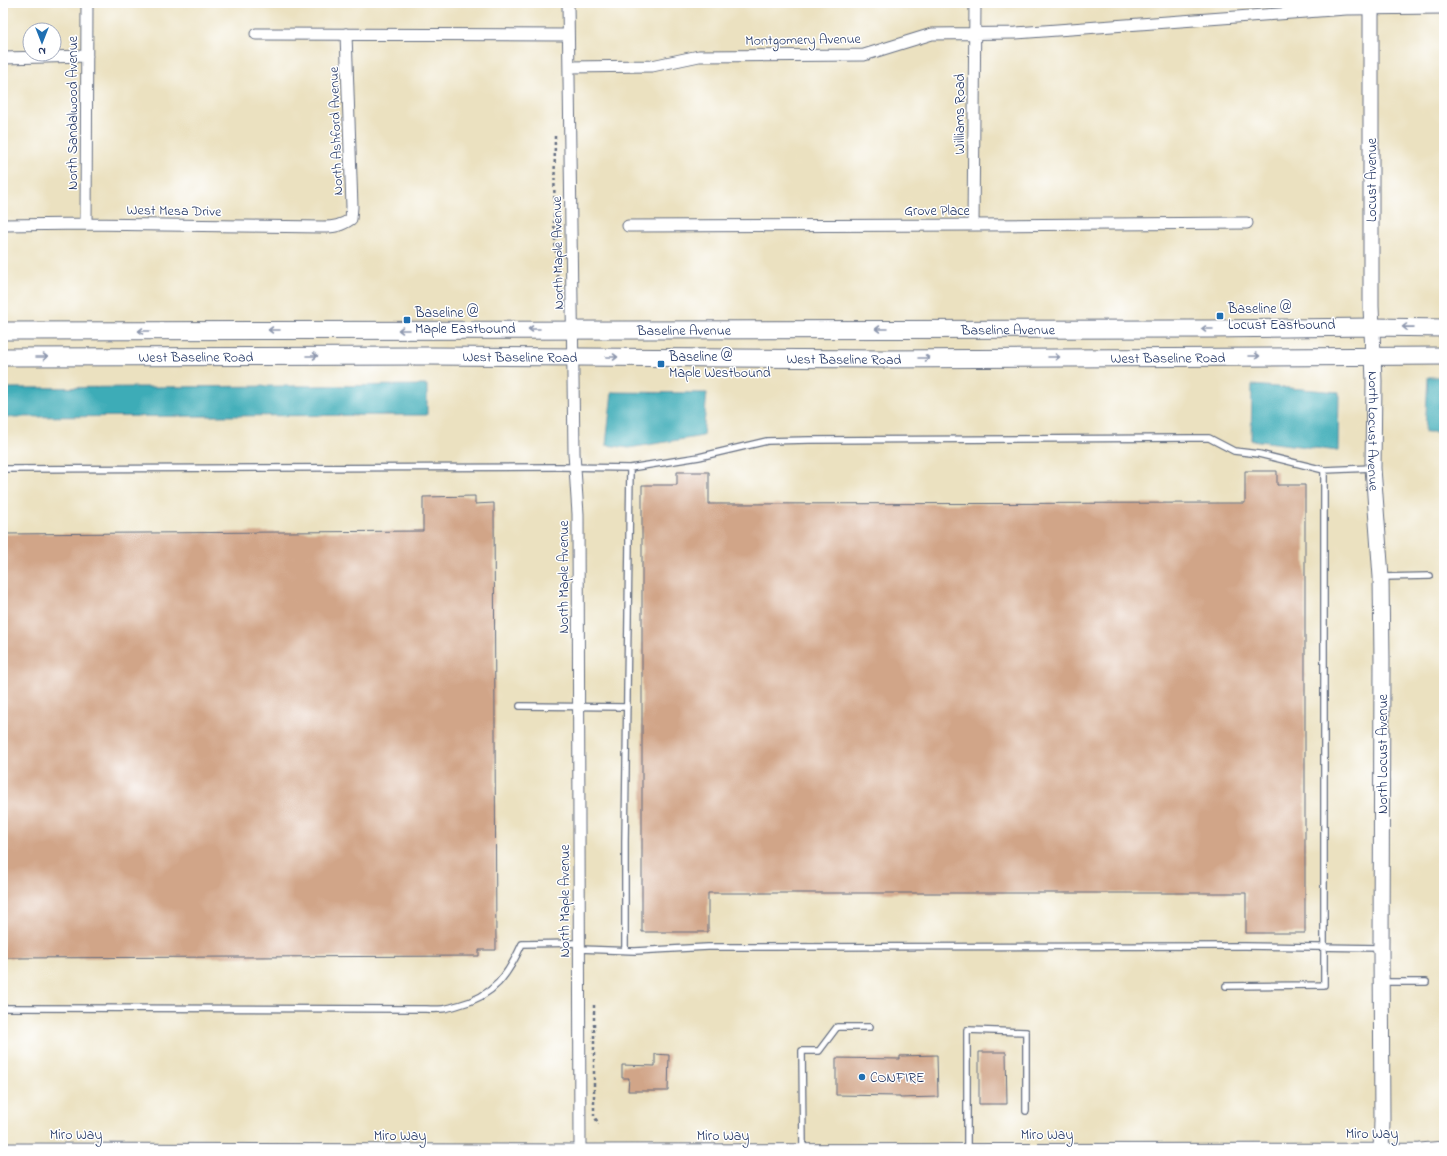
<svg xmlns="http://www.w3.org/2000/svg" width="1447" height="1156" viewBox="0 0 1447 1156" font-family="'Indie Flower',sans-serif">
<rect width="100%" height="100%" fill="#fff"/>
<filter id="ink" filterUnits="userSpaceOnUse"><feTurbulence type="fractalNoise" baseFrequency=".025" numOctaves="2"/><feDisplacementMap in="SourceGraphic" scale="8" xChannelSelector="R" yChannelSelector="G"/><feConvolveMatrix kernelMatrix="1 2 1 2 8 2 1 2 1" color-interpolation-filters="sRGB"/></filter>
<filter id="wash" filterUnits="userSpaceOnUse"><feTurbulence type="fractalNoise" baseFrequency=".012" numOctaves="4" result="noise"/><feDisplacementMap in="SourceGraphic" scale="16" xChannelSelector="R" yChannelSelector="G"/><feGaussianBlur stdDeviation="0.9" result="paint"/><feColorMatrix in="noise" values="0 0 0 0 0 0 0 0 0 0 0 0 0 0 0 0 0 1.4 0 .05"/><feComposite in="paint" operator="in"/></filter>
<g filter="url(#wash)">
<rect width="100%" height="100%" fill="#ebe1c0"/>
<path fill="#3cacb7" stroke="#2c6e8a" d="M1428,377H1444V432H1425Z
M427,385V415L3,417V388Z
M1252,385L1339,392L1338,451L1251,440Z
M612,392L707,393L703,436L629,448L606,445Z"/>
<g id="blocks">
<path fill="#d1a588" d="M1245,471H1277V485H1305V933H1246V893H708V932H642V485H677V472H709V504L1245,503Z
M475,496V504L494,503L496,950H479V956L3,958V534L423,531V497Z
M979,1052H1006L1007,1104H979Z
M655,1054L669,1055L668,1091H628L629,1078H622V1065L655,1066Z
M937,1055L938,1097L900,1098V1096L836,1095V1058L900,1059V1056Z"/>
</g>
</g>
<g filter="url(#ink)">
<use href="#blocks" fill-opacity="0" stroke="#646d80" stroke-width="1"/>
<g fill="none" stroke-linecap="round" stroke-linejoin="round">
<g stroke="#646d80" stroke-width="8">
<path id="lane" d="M3,469L559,467L630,468L699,457L767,441L809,440L1192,438H1209L1234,451L1259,454L1324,470
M1382,577L1430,576
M520,706L627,707
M579,949L635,951L708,947L1245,946L1380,948
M625,950V841L630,468
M1381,982H1426
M1226,986L1324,985V470L1373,468
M3,1008L426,1009C440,1010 446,1009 459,1005C494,996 508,975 522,944L579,943
M967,1149V1030L1026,1032V1111
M803,1150L802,1051H819L837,1027H870"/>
</g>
<g stroke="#646d80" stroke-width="13">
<path id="street" d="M568,3L574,453L578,514L580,1150
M256,34L568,35
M3,58L87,56
M569,67L652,66L699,56L864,55L932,34L1016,33L1346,9L1444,8
M86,224L87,3
M3,225L86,224L322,227C334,227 341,226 351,219L352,207L346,34
M973,225L975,3
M628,226L973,225L1247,223
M3,1149L580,1150L1420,1149L1444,1147"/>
</g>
<g stroke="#646d80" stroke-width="17">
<g id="secondary">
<path id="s1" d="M1371,3V306L1374,381L1373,468L1381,577L1382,661L1381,948L1382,1121L1381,1153"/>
</g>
</g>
<g stroke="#646d80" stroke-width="19">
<g id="primary">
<path id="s2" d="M3,331L1209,329L1372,327L1444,328"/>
<path id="s3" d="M3,357L427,356L882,359L1444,356"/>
</g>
</g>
<path stroke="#646d80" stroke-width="2.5" stroke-dasharray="3 3" stroke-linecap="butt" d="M555,136L554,224L558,287
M594,1005V1116L599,1124"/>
<use href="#lane" stroke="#fff" stroke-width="5.5"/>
<use href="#street" stroke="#fff" stroke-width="11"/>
<use href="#secondary" stroke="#fff" stroke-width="15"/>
<use href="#primary" stroke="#fff" stroke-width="17"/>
</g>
<defs><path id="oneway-shaft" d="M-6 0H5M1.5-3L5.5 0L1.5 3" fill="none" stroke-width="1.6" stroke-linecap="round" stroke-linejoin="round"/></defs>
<g stroke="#8d97ae">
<use href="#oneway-shaft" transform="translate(1408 327) rotate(-179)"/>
<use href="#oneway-shaft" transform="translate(534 329) rotate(180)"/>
<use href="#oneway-shaft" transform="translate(881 329) rotate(180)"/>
<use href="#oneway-shaft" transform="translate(1207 329) rotate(180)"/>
<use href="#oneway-shaft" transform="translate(274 330) rotate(180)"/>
<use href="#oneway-shaft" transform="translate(404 330) rotate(180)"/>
<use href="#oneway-shaft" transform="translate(144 331) rotate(180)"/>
<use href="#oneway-shaft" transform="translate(312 356)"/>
<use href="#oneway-shaft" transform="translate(1254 356)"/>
<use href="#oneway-shaft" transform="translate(42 357)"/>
<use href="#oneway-shaft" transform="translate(612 357)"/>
<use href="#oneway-shaft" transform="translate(1054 357)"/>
<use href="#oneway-shaft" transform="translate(924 358)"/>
</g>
</g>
<g fill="#1f6fb2" stroke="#fff" stroke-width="1.5">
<rect x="1216" y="312" width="8" height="8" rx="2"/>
<rect x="403" y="316" width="8" height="8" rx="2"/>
<rect x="657" y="360" width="8" height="8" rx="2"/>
<circle cx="862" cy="1077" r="4"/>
</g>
<g text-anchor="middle" stroke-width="3" stroke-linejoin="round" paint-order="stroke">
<g font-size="14" fill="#1b2f5e" stroke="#fff">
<text transform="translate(803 39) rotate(-1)" y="5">Montgomery Avenue</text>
<text transform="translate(72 113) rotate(-90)" y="5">North Sandalwood Avenue</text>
<text transform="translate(959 114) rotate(-90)" y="5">Williams Road</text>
<text transform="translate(335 131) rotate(-92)" y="5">North Ashford Avenue</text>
<text transform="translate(1371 180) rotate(-90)" y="5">Locust Avenue</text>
<text transform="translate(174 210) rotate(1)" y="5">West Mesa Drive</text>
<text x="937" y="215">Grove Place</text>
<text transform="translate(557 253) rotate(-91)" y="5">North Maple Avenue</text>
<text dy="5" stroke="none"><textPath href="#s2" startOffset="681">Baseline Avenue</textPath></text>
<text dy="5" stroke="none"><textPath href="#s2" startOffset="1005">Baseline Avenue</textPath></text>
<text dy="5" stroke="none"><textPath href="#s3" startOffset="193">West Baseline Road</textPath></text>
<text dy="5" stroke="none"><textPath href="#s3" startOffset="517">West Baseline Road</textPath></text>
<text dy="5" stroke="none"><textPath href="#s3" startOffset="1165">West Baseline Road</textPath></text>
<text dy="5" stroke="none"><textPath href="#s3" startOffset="841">West Baseline Road</textPath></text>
<text dy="5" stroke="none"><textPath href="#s1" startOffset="428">North Locust Avenue</textPath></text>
<text transform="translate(563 577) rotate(-90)" y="5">North Maple Avenue</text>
<text transform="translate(1382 754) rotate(-90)" y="5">North Locust Avenue</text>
<text transform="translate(564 901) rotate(-90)" y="5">North Maple Avenue</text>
<text x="1372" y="1138">Miro Way</text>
<text x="76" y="1139">Miro Way</text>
<text x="1047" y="1139">Miro Way</text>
<text x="400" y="1140">Miro Way</text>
<text x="723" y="1140">Miro Way</text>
</g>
<g font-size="14" fill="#1b2f5e" stroke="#fff" text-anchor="start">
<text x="1228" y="313">Baseline @<tspan x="1228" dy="16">Locust Eastbound</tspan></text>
<text x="415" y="317">Baseline @<tspan x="415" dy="16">Maple Eastbound</tspan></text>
<text x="669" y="361">Baseline @<tspan x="669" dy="16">Maple Westbound</tspan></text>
<text x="870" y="1082">CONFIRE</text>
</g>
</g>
<rect width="1447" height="1156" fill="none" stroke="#fff" stroke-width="16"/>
<g transform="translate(42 42) rotate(180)"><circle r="19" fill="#ffffff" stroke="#a4acbf"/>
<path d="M0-3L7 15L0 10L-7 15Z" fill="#1f6fb2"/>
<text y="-6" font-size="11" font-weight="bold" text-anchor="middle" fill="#1b2f5e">N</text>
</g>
</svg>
